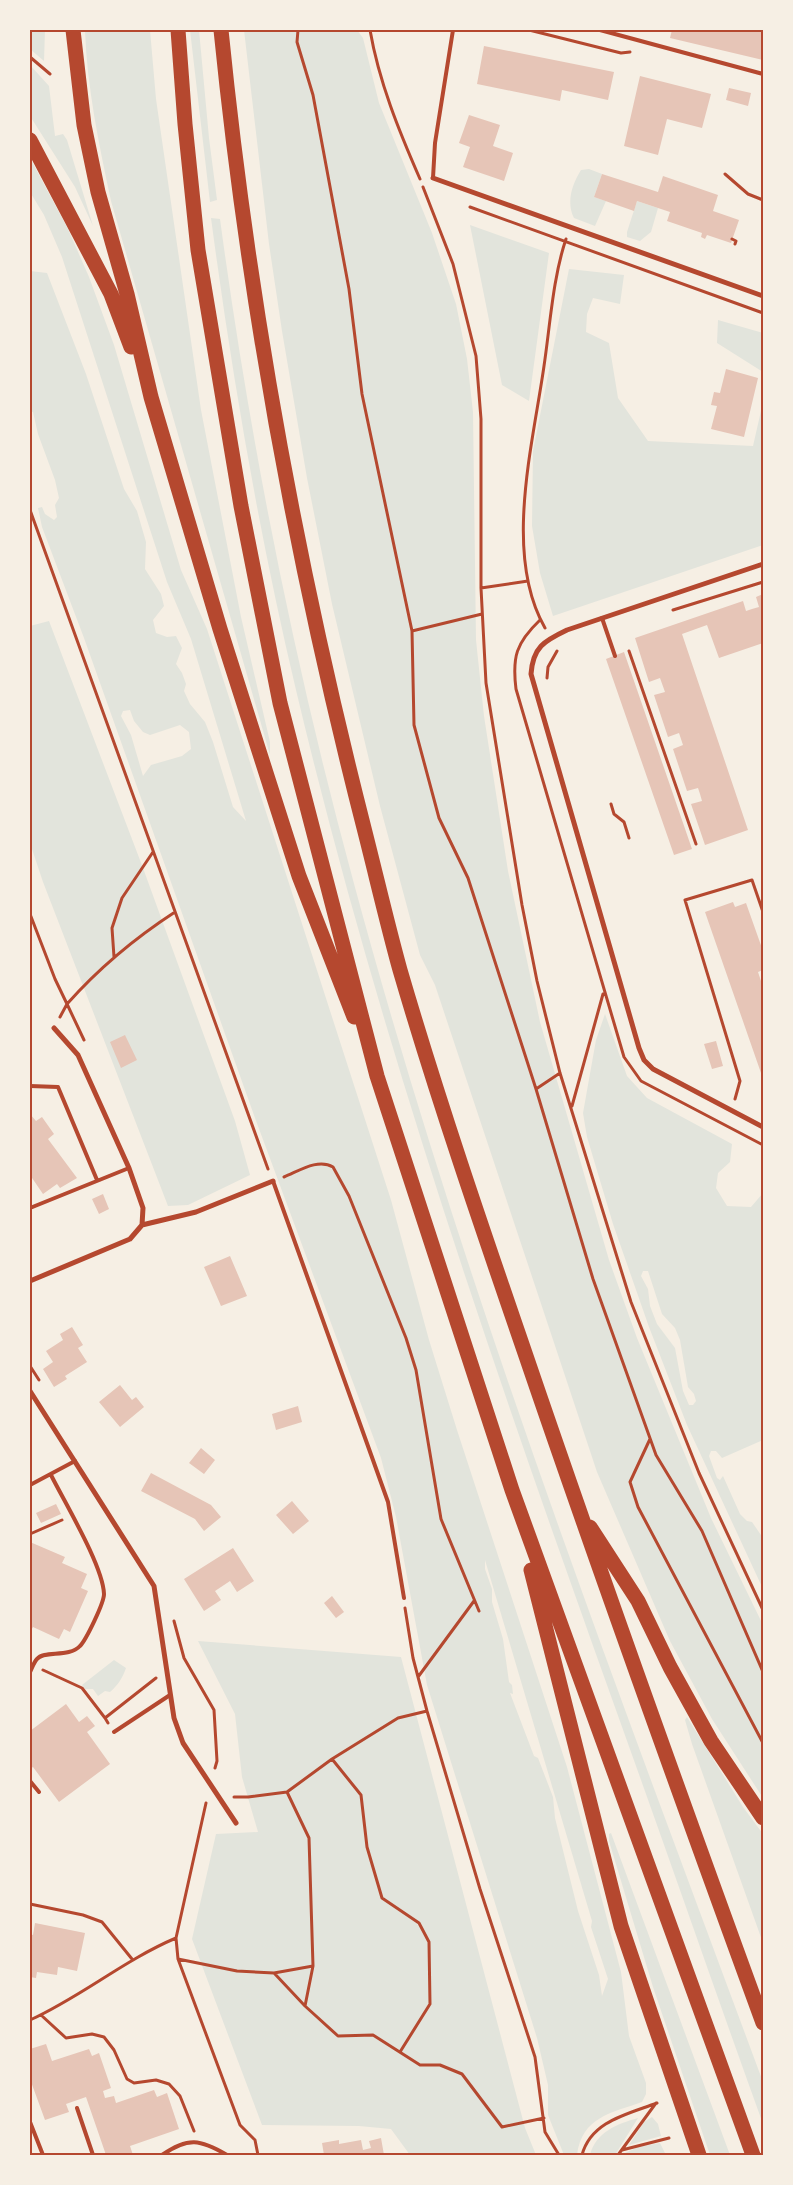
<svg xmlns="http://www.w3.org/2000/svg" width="793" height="2185" viewBox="0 0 793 2185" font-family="'Golos Text',sans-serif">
<rect width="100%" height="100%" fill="#f6efe4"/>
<path fill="#e2e4dc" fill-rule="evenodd" d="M30,30H45L44,61L30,49Z
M85,30H150L156,99L201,410L241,617L270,742V755L111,201C99,144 87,88 85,30Z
M190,30H199L209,138L217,200L210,202Z
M244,30H357L363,38L379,103L432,233L456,304L467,359L473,412L476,640L484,716L508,871L540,1022L609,1260L637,1338L711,1518L763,1625V1798L712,1719L670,1641L597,1472L435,985L420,955L380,806L332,604L307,478L282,331L269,244Z
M30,65L49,86L55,136L63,134L67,140L93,226L75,187L30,116Z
M30,158L68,229L89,277L114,345L181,570L207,629L391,1200L429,1340L457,1430L567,1767L621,1972L629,2036L646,2083V2094L642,2102C611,2113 582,2117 577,2155H564L548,2115V2085L537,2038L427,1685L396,1517L381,1458L255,1118L84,638L42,527L38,508L42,507L45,514L54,520L57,517L55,505L59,498L55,480L38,434L33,412L30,411V271L47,273L86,374L124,489L137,511L146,542L145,569L161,594L164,606L153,620L156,633L167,637L176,636L182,648L176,664L182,673L186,684L184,691L190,704L205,722L213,742L233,807L246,821L191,639L167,582L62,257L44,215L30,192ZM130,710L134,721L143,732L150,735L180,725L189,732L191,749L182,756L151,765L143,776L131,735L121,716L123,711ZM485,1560L592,1921L591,1927L608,1979L602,1996L599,1975L578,1911L555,1818L553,1797L538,1758L534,1756L510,1693L513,1694L512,1685L509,1682L503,1639L492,1602V1589L485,1569Z
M589,169L602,174L594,197L606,201L595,226L574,218C566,203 572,184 581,170Z
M637,201L658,208L651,232L640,241L627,237V232Z
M211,218L220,219C250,442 294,663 353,880C463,1289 616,1685 763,2082V2124C720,2005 679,1886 636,1766C509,1412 383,1057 296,690C259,534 232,376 211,218Z
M470,225L549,253L529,401L502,385Z
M569,269L624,275L620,304L593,298L587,314L586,332L609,343L618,398L648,441L753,446L763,402V545L553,616L540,573L532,526L533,451Z
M718,320L763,333V372L717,343Z
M49,621L143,868L235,1121L250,1175L188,1205L168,1206L43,882L30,843V626Z
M605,1014L627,1076L647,1098L732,1144L730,1162L718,1173L716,1188L727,1206L751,1207L763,1193V1440L722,1458L716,1451H711L709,1456L717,1478L720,1480L723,1476L740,1514L747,1521L752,1522L763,1538V1589L687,1425L649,1327L613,1224L587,1137L583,1113L596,1040ZM643,1271H648L662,1314L675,1328L680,1340L688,1387L694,1394L696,1401L693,1405H689L683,1391L675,1348L657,1324L650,1306L648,1289L641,1276Z
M198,1641L401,1657L525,2128L536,2155H410L391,2129L359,2126L262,2125L192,1939L216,1834L258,1832L242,1777L235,1714Z
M114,1660L126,1668C122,1679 118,1685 110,1692L105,1691L98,1696L93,1689H85L82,1685Z
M687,1717L743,1807L763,1834V1943L692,1744L685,1720Z
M611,1833L730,2155H710L653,1987L609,1841V1834Z
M652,2117L658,2124L661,2136L629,2145L644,2122Z
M638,2118L615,2155H590C596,2132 617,2124 638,2118Z
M660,2143L666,2155H621L638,2147Z"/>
<path fill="#e6c5b7" d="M672,30H763V60L670,38Z
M484,46L614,72L608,100L562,90L560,101L477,84Z
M640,76L711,94L702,128L667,119L658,155L624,146Z
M729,88L751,93L748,106L726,100Z
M469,115L500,125L493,146L513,153L504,181L463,167L470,147L459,143Z
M602,174L658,192L663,176L718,195L713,211L739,220L731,243L707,235L705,239L701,237L702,233L667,221L670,212L637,201L634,211L594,197Z
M726,369L758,378L744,437L711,429L717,406L711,405L714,392L720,393Z
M763,594V643L719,658L707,625L682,634L748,830L705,845L691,804L702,801L700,794L698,788L687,791L673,749L683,745L679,733L668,737L654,695L665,692L660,678L649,682L635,638L743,601L746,611L752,609L759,607L756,597Z
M624,652L692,849L674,855L606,659Z
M733,902L735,907L746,903L763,951V970L758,972L763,987V1072L761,1073L705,912Z
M125,1035L137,1060L121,1068L110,1042Z
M716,1041L723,1066L712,1069L704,1044Z
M30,1114L36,1121L42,1117L54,1134L48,1139L77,1178L60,1188L57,1184L43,1194L30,1175Z
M103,1194L109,1209L99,1214L92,1199Z
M230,1256L247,1296L221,1306L204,1267Z
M72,1327L83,1345L78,1348L87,1362L65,1376L67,1379L54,1387L43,1369L53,1362L46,1351L63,1340L60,1334Z
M120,1385L132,1400L136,1397L144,1407L120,1427L99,1402Z
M298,1406L302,1422L276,1430L272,1414Z
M201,1448L215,1460L204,1474L189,1463Z
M151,1473L211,1505L221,1517L204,1531L195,1519L141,1491Z
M292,1501L309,1521L293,1534L276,1515Z
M56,1504L61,1514L41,1523L36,1513Z
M30,1542L65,1557L62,1563L87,1574L81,1588L88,1591L70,1632L64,1629L59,1639L33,1627L30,1632Z
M233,1548L254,1581L237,1592L230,1581L215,1591L221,1600L204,1611L184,1579Z
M332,1596L344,1612L336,1618L324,1603Z
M66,1704L79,1722L87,1716L95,1726L87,1732L110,1764L59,1802L33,1767L30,1769V1731Z
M35,1923L85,1933L77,1971L58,1967L57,1975L37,1972L36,1978L30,1977V1934L33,1935Z
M46,2044L52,2061L89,2049L92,2056L99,2053L111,2088L103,2091L105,2098L114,2096L116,2103L154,2090L157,2097L167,2093L179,2129L130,2146L133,2155H106L86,2097L66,2104L69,2112L45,2120L30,2079V2049Z
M381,2138L384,2155H324L322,2143L339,2140V2144L361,2140L363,2150L371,2148L369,2141Z"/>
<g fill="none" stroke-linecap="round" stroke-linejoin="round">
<path stroke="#b5482f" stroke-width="3" d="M298,30L297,42L313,95L349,289L362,394L412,631L414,725L439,818L468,878L536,1089L593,1279L656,1455L702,1531L763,1672
M370,30C379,82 399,131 420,179
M529,30L621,53L630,52
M30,57L50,74
M725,174L748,194L763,200
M423,187L453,264L476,356L481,419V588L486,683L522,905L537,981L560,1073L631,1302L699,1473L763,1610
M470,207L763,313
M732,239L736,241L735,244
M30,510L268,1169
M481,588L528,581
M673,610L763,582
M540,620C516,643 512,657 516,689L624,1057L641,1081L763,1145
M545,628C503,555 533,444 544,366C550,326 553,277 566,239
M412,631L482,614
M629,651L696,844
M547,678L548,667L557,651
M611,804L614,814L624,822L629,838
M30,914L55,979L67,1004L60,1017
M114,957L112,928L122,898L153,852
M84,1040L67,1004C99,968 135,938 175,912
M536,1089L560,1073
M735,1099L740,1081L685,900L752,880L763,912
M572,1106L603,994
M284,1177C299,1171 318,1158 333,1167L349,1196L406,1338L416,1370L441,1519L479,1611
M30,1366L39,1380
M650,1439L630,1482L638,1507L763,1743
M30,1534L62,1520
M405,1608L413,1658L427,1711L480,1889L535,2057L545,2132L559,2155
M174,1621L184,1658L214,1710L217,1761L215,1768
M43,1670L82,1688L105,1718
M418,1677L474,1601
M108,1723L105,1718L156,1678
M332,1759L361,1795L367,1847L382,1898L419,1923L429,1942L430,2004L400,2052
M287,1792L332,1759L398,1718L427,1711
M234,1797H248L287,1792L309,1838L313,1966L305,2006
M206,1803L176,1938L178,1959L240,2125L255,2140L258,2155
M30,1904L83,1915L102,1922L132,1959
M178,1959L237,1971L274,1973L313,1966
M274,1973L305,2006L338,2036L373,2035L420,2065H440L462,2074L502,2127L544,2118
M41,2015L66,2038L92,2034L104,2037L114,2050L127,2079L134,2083L156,2080L169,2084L180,2096L194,2131
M30,2020C81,1997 124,1960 176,1938
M622,2150L669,2138
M582,2155C591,2121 628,2114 657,2103
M618,2155L656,2103"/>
<path stroke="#b5482f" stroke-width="4" d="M600,30L763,74
M433,178L435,143L453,30
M602,618L615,656
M30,1086L58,1087L97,1180
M273,1181L388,1502L404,1598
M30,1208L129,1168
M30,1485L75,1461
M30,1672C32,1668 34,1662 37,1659C44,1650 69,1658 80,1646C86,1640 104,1603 104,1594C103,1566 65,1503 51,1475
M114,1732L170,1695
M30,1781L39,1792
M77,2108L93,2155
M30,2122L43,2155
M162,2155C188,2137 200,2139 227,2155"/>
<path stroke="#b5482f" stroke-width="5" d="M433,178L763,296
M763,564L567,630C544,641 533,647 531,674L639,1048L644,1060L653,1069L763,1127
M54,1028L78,1055L129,1168L143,1208L142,1225
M30,1281L130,1239L142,1225L196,1212L273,1181
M30,1391L154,1586L174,1718L183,1743L236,1823"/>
<path stroke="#b5482f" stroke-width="15" d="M73,30L84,125L98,192L127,294L151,397L220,629L299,876L354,1017
M178,30L185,124L198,250L241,506L280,703L377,1076L512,1490L753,2155
M221,30C248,299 297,566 364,828C376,875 387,923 400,970C438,1100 482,1228 526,1356C602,1579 682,1801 763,2023
M30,140L111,294L131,347
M590,1527L638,1601L670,1667L711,1741L763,1818
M531,1570L621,1926L699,2155"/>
</g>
<rect width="793" height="2185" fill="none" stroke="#f6efe4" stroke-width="62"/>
<rect x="31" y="31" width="731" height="2123" fill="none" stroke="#b5482f" stroke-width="2"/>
</svg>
